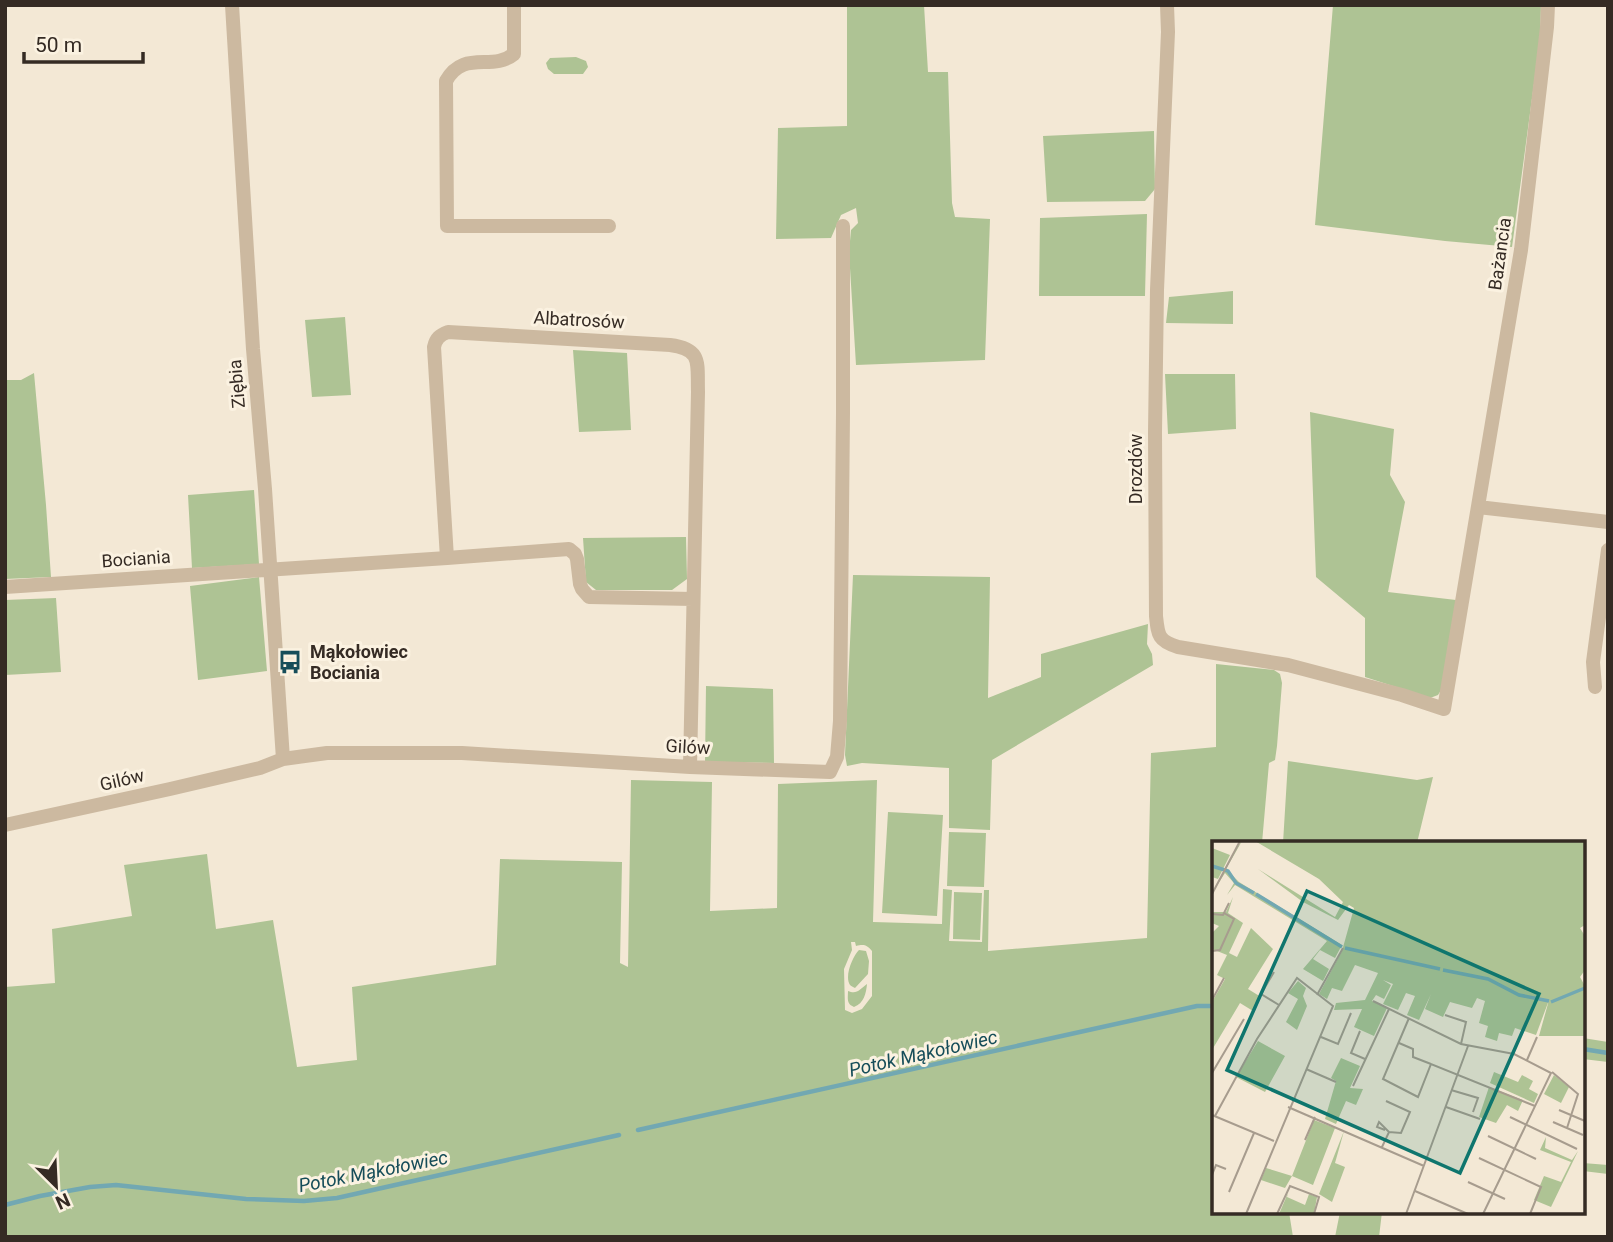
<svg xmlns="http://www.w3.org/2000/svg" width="1613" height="1242" viewBox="0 0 1613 1242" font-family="Roboto,sans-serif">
<rect width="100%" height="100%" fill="#f3e8d5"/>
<path fill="#aec394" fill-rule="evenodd" d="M847,5H924L928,72H948L952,203L955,217L990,219L985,360L856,365L849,252L851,230L858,223L856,208L841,215L831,238L776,239L778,128L847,126Z
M1333,5H1541L1540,39L1512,247L1445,241L1315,225Z
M576,57L586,61L588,67L583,74H554L548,69L546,63L550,58Z
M1154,131L1155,189L1145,201L1047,202L1043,136Z
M1147,214L1145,296H1039L1040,218Z
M1233,291V324L1166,323L1169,297Z
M345,317L351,395L312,397L305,320Z
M573,350L627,353L631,430L579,432Z
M34,373L46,505L51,577L5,579V380H21Z
M1165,374H1235L1236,429L1168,434Z
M1310,412L1394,429L1390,475L1405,502L1388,592L1456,600L1443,687L1438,695L1430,698L1365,677V618L1316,577Z
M254,490L259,564L192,568L188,495Z
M686,537L687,579L672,590H596L586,582L583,538Z
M853,575L990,577L988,698L1041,677V654L1148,624L1147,644L1152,654L1153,665L992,760L990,830L949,828V768L862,763L847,766L845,755Z
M259,577L267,671L198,680L190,586Z
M56,598L61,672L5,675V600Z
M1216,664L1274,670L1280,674L1282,683L1277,746L1275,760L1269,763L1262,843H1214V1212H1289L1293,1237H5V987L55,983L52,929L132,916L124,865L207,854L216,929L273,920L297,1067L357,1060L352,987L496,965L500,859L622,862L620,963L628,967L631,780L712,782L710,911L777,908L778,784L877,780L873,922L942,924L943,889L952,890L949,941L982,942L984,890H989L988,951L1147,938L1151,753L1216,747ZM851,942H855L856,946C864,944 867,945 872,951V996L862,1009L852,1013L845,1010L844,969L852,950Z
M706,686L773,689L774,763L705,762Z
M1288,761L1417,780L1433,777L1417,843H1283Z
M888,812L943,815L937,916L882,913Z
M949,832L986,833L984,887L947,886Z
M954,892L982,893L980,940L953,939Z
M859,950L866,951L869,961L868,974L855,988C853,987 851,986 850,985C844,976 853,956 859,950Z
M867,984C866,994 864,1003 854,1007C846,1004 848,998 848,991C857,995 860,989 867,984Z
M1583,1038L1608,1042V1062L1583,1059Z
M1583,1163L1608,1165V1174L1583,1171Z
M1340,1212H1382L1379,1237H1335Z"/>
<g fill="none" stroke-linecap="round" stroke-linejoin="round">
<path stroke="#72a8b2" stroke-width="4.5" d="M1583,1049L1608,1053
M638,1130L1197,1006H1214
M5,1205L40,1196L90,1187L116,1185L246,1199L304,1201L337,1198L619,1135"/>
<path stroke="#ccb9a0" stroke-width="14" d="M232,5L253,349L265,489L283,759
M514,5V54C492,72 464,49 446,81L447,226H609
M1167,5L1168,32L1157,290L1155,432L1156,616C1158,635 1158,641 1178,647L1288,665L1402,695L1444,709L1521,250L1547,27L1548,5
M1478,507L1608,522
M447,558L569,549L575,554L577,559L580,584L582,589L589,597L693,599
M5,587L447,558L434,347C436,338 440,335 448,332L670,345C703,349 697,364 698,392L690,767
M1595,687L1593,662L1608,550
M5,825L170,789L260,768L283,759L327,753H462L690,767L830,772L837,757L840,721L843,413V226"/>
</g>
<defs>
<g id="bus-bare" transform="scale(1.89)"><path d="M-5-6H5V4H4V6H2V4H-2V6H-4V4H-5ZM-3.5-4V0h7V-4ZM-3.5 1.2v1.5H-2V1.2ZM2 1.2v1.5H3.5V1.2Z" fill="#164d59" stroke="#fbf2e1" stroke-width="2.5" paint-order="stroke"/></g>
</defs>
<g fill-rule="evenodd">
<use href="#bus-bare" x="290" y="662"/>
</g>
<g text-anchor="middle" stroke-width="6" stroke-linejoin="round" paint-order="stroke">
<g font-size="18" fill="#352b24" stroke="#fbf2e1">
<text transform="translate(1500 254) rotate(-82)" y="6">Bażancia</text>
<text transform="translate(579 320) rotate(3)" y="6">Albatrosów</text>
<text transform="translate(237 384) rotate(-95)" y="6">Ziębia</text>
<text transform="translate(1136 469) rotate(-90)" y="6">Drozdów</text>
<text transform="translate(136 559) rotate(-4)" y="6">Bociania</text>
<text transform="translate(688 747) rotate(3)" y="6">Gilów</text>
<text transform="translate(122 780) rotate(-13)" y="6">Gilów</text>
</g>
<g font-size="18" font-weight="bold" fill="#352b24" stroke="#fbf2e1" text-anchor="start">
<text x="310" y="658">Mąkołowiec<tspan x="310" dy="21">Bociania</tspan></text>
</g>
<g font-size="19" font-style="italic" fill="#164d59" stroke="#fbf2e1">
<text transform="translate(923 1053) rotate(-13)" y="7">Potok Mąkołowiec</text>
<text transform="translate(373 1171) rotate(-11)" y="7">Potok Mąkołowiec</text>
</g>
</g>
<g transform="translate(1212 841)">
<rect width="373" height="373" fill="#f3e8d5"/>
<path d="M30,0L14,28L27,41L130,104L123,117L108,109L101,118L117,128L111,140L91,128L115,100L23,44L15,54L22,42L13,32L4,46L23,9ZM43,0H373V84L368,87L373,95V129L368,136L373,145V195H327L337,159L324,194L303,187L300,195L287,192L285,200L273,196L276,185L267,182L273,160L265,157L260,167L238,161L231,176L213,168L219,153L207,179L195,174L203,155L194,152L186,169L171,163L181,143L171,139L179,144L172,158L164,154L160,160L175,167L162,195L142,186L150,168L122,169L124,162L153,159L166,132L143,124L130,150L120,147L115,158L107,153L130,110L142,67L137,64L126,79L91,61L46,28L123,76L131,61L107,38ZM0,7L18,14L6,38L0,36ZM21,56L16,72L31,82L17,112L25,116L39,87L61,108L36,148L49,156L41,170L28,162L0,209V161L13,138L5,134L15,114L0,108V92L7,85L0,82V71H14ZM86,140L94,147L91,155L95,165L85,189L74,181L86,158L76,152ZM46,200L73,215L53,251L24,236ZM129,217L148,225L138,247L151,248L144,264L134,260L124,283L113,278L124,240L119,237ZM282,231L306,241L310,234L321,240L317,248L326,253L322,262L278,242ZM342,234L357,246L349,262L332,253ZM277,246L311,259L306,270L295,264L284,282L267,276ZM102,279L123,287L101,344L80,335L73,347L49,339L54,327L80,335ZM132,290L123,322L133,326L120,361L107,353ZM334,296L333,307L360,319L366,310L339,366L322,359L332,335L349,341L359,321L328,309ZM76,352L75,356L93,364L97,353L105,356L102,373H67Z" fill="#aec394"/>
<path fill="none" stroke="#72a8b2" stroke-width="3.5" d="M0,25L16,30L24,42L42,52M44,53L130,106M133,107L228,128M231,129L276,138L307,154L337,160M339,161L373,147"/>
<path fill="none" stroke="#a79c8e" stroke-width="2" d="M0,53L28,0M0,73L11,74L17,62M0,110L8,109L22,78L12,72M62,131L49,153L67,164M105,154L131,107M0,159L12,137M161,160L249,203L302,213L339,232L271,373M233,174L254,181L249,203M197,177L171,238L206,256L219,223L323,265M148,190L139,212L153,218M109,196L126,203L139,172M187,202L201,208V216L219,223M315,219L325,196M94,228L124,241M340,231L366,253L355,287M0,232L32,178M141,245L177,168M239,249L266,257L261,271M76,266L212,325M234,266L268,278M347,269L373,280M0,274L62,300M3,275L45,198L85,137L121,165L34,373M298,276L365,308M341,281L371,294M173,289L165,286L167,281L177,291M276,295L324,318M93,299L103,276M170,306L177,291L189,292L198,271L174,260M267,317L329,346L318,373M0,334L4,324L14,328M256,341L293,358M203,350L256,373M17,351L42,292M65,373L78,345L107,356L102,373M194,373L256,205"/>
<path fill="#0f766e" fill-opacity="0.15" stroke="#0f766e" stroke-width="3.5" d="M95,50L327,153L248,332L15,229Z"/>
<rect width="373" height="373" fill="none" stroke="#352b24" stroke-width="3.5"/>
</g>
<rect width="1613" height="1242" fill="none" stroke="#352b24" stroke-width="14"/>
<g transform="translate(56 1186) rotate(156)" stroke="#fbf2e1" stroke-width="5" paint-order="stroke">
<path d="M0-5L12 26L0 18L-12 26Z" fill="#352b24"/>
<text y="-10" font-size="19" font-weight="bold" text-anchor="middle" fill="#352b24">N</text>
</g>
<path d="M24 52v10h119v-10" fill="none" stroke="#352b24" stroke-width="3.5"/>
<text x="35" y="52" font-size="21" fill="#352b24" stroke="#fbf2e1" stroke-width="5" paint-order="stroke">50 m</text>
</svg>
